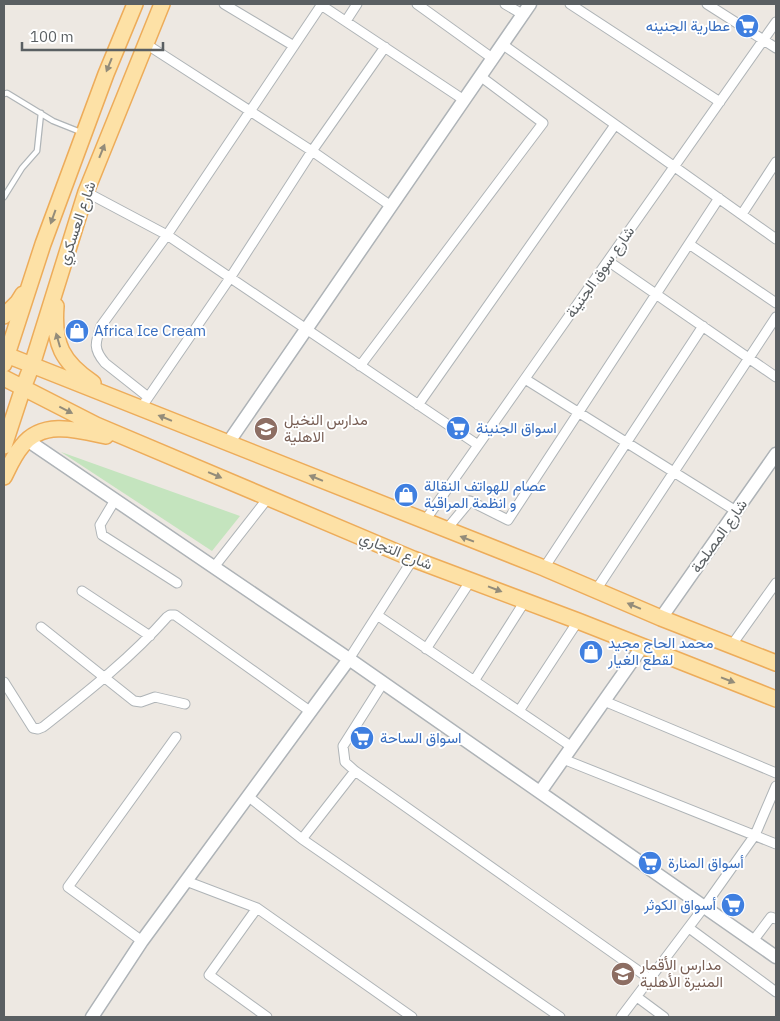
<svg xmlns="http://www.w3.org/2000/svg" width="780" height="1021" viewBox="0 0 780 1021" font-family="'IBM Plex Sans',Vazirmatn,sans-serif">
<rect width="100%" height="100%" fill="#ede8e2"/>
<path fill="#c4e4be" d="M61,452L240,516L212,551Z"/>
<g fill="none" stroke-linecap="round" stroke-linejoin="round">
<g stroke="#afb4b7" stroke-width="7">
<path id="lane" d="M4,94L7,93L53,121L83,133
M4,197L22,168L37,151L41,113"/>
</g>
<g stroke="#afb4b7" stroke-width="11">
<path id="street" d="M224,4L294,46
M417,4L492,58
M505,4L522,14
M570,4L720,102
M707,4L776,48
M321,5L464,100
M346,21L357,4
M146,44L312,151L391,206
M502,44L776,239
M86,192L167,235L478,445
M742,214L776,162
M689,244L776,303
M608,261L776,377
M360,366L543,123L480,76
M525,379L736,511
M148,397L105,363C93,349 95,343 101,326L167,235L322,4
M145,402L230,278L312,151L385,47
M418,405L615,125
M115,500L100,525L102,535L177,583
M424,522L776,22
M446,530L470,501L508,520L719,198
M214,567L268,498
M544,568L703,326
M596,590L776,317
M82,591L150,636
M377,615L572,747
M41,627L134,701L141,702L155,697L185,704
M731,646L776,583
M426,649L471,580
M349,659L413,559
M474,681L525,601
M4,682L33,728L38,729L43,727C86,693 130,659 167,617L170,615H175L311,712
M383,683L343,746L345,762L355,771L650,979
M604,701L776,773
M519,711L578,621
M563,759L776,844
M249,797L302,839L560,1017
M302,839L355,771
M186,881L257,908L412,1017
M257,908L209,975L267,1017
M689,928L776,992
M142,941L68,887L176,737
M753,941L771,917L776,919
M637,997L664,1017
M621,1017L704,907L755,835L776,786"/>
</g>
<g stroke="#aeb3b7" stroke-width="15">
<path id="secondary" d="M27,440L349,659L776,957
M228,443L530,4
M661,618L776,454
M540,792L642,647
M92,1017L142,941L349,659"/>
</g>
<g stroke="#edac5a" stroke-width="18">
<path id="primary" d="M56,306C53,344 62,362 93,383
M4,316L18,302L23,294
M4,354L544,568L661,618L776,663
M4,364L43,244L106,74L135,4
M4,378L96,425L413,559L578,621L776,699
M4,446L23,388L32,365L86,192L162,4
M4,477C9,467 14,455 22,446C42,419 79,430 106,436"/>
</g>
<use href="#lane" stroke="#fff" stroke-width="4.5"/>
<use href="#street" stroke="#fff" stroke-width="9"/>
<use href="#secondary" stroke="#fff" stroke-width="12"/>
<use href="#primary" stroke="#fde1a6" stroke-width="15"/>
</g>
<defs><path id="oneway-solid" d="M-6-.8H1V-3.2L6.5 0L1 3.2V.8H-6Z" transform="scale(1.25)"/></defs>
<g fill="#938c7a">
<use href="#oneway-solid" transform="translate(109 65) rotate(112)"/>
<use href="#oneway-solid" transform="translate(102 151) rotate(-68)"/>
<use href="#oneway-solid" transform="translate(53 217) rotate(110)"/>
<use href="#oneway-solid" transform="translate(58 340) rotate(-106)"/>
<use href="#oneway-solid" transform="translate(66 410) rotate(27)"/>
<use href="#oneway-solid" transform="translate(165 418) rotate(-158)"/>
<use href="#oneway-solid" transform="translate(215 475) rotate(23)"/>
<use href="#oneway-solid" transform="translate(316 478) rotate(-158)"/>
<use href="#oneway-solid" transform="translate(467 539) rotate(-159)"/>
<use href="#oneway-solid" transform="translate(495 589) rotate(21)"/>
<use href="#oneway-solid" transform="translate(634 606) rotate(-157)"/>
<use href="#oneway-solid" transform="translate(728 680) rotate(21)"/>
</g>
<defs>
<g id="supermarket-disc" transform="scale(1.25)"><circle r="9.5" fill="#3f7fe0" stroke="#fff"/><path d="M-6-5.5h2.5l.6 2H6L4.5 2H-2.5L-4.4-4H-6ZM-1.5 3.2a1.3 1.3 0 1 0 .1 0ZM3 3.2a1.3 1.3 0 1 0 .1 0Z" fill="#fff"/></g>
<g id="shop-disc" transform="scale(1.25)"><circle r="9.5" fill="#3f7fe0" stroke="#fff"/><path d="M-5-2.5h2.3a2.7 3.5 0 0 1 5.4 0H5L5.5 6h-11ZM-1.5-2.5h3a1.5 2.3 0 0 0-3 0Z" fill="#fff"/></g>
<g id="school-disc" transform="scale(1.25)"><circle r="9.5" fill="#8d6e63" stroke="#fff"/><path d="M0-5L7-2L0 1L-7-2ZM-4 1L0 2.5L4 1V4Q0 6-4 4Z" fill="#fff"/></g>
</defs>
<g fill-rule="evenodd">
<use href="#supermarket-disc" x="747" y="26"/>
<use href="#shop-disc" x="77" y="331"/>
<use href="#supermarket-disc" x="458" y="428"/>
<use href="#school-disc" x="266" y="429"/>
<use href="#shop-disc" x="406" y="495"/>
<use href="#shop-disc" x="591" y="652"/>
<use href="#supermarket-disc" x="362" y="738"/>
<use href="#supermarket-disc" x="650" y="863"/>
<use href="#supermarket-disc" x="733" y="905"/>
<use href="#school-disc" x="623" y="974"/>
</g>
<g text-anchor="middle" stroke-width="4" stroke-linejoin="round" paint-order="stroke">
<g font-size="15" fill="#366cbe" stroke="#fff" text-anchor="start">
<text x="730" y="31" text-anchor="end">عطارية الجنينه</text>
<text x="94" y="336">Africa Ice Cream</text>
<text x="476" y="433">اسواق الجنينة</text>
<text x="424" y="491">عصام للهواتف النقالة<tspan x="424" dy="17">و انظمة المراقبة</tspan></text>
<text x="608" y="648">محمد الحاج مجيد<tspan x="608" dy="17">لقطع الغيار</tspan></text>
<text x="380" y="743">اسواق الساحة</text>
<text x="668" y="868">أسواق المنارة</text>
<text x="716" y="910" text-anchor="end">أسواق الكوثر</text>
</g>
<g font-size="15" fill="#5a5f62" stroke="#fff">
<text transform="translate(77 223) rotate(-71)" y="5">شارع العسكري</text>
<text transform="translate(600 272) rotate(-55)" y="5">شارع سوق الجنينة</text>
<text transform="translate(719 536) rotate(-55)" y="5">شارع المصلحة</text>
<text transform="translate(396 551) rotate(22)" y="5">شارع التجاري</text>
</g>
<g font-size="15" fill="#785e54" stroke="#fff" text-anchor="start">
<text x="284" y="425">مدارس النخيل<tspan x="284" dy="17">الاهلية</tspan></text>
<text x="640" y="970">مدارس الأقمار<tspan x="640" dy="17">المنيرة الأهلية</tspan></text>
</g>
</g>
<rect width="780" height="1021" fill="none" stroke="#5a5f62" stroke-width="10"/>
<path d="M22 42v8h141v-8" fill="none" stroke="#5a5f62" stroke-width="2.5"/>
<text x="30" y="42" font-size="15" fill="#5a5f62" stroke="#ffffff" stroke-width="4" paint-order="stroke">100 m</text>
</svg>
